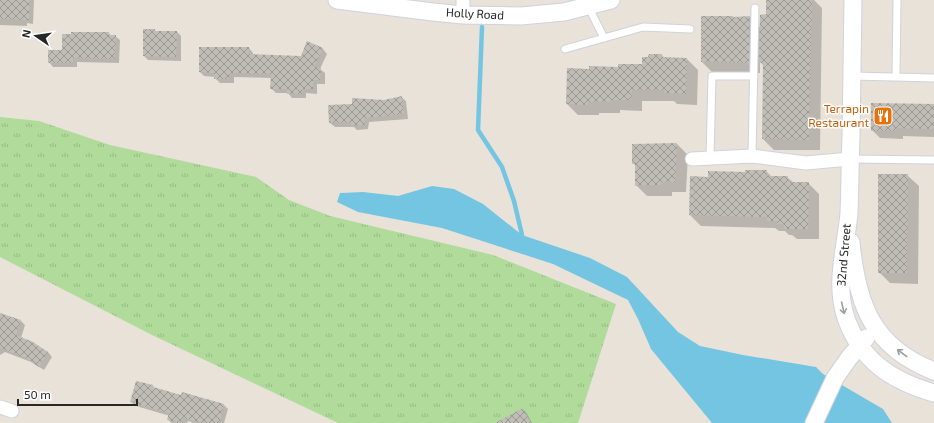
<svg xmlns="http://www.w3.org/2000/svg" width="934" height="423" viewBox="0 0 934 423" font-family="'Exo 2',sans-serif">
<defs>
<pattern id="grass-tufts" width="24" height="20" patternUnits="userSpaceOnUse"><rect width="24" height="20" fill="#b0db9a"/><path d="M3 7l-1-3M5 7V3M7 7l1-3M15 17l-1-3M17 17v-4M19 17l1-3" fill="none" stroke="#97bc85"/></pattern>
<pattern id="building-cross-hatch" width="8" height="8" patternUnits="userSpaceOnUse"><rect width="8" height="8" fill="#c0bcb6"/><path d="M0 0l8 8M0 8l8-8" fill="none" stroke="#9c9994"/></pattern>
</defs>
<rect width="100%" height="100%" fill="#e8e2d9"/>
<path fill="url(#grass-tufts)" d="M0,117L39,121L110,145L256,177L289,200L330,216L493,255L616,304L578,423H338L152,335L0,257Z"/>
<path fill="#74c5e2" d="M432,186L454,189L483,204L522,235L590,258L627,277L678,332L700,346L743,355L816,367L823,374L883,409L892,423H712L651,349L638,319L628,300L553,264L442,228L358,212L337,202L340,193L363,192L398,196Z"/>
<path fill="#0003" d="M0,0H34L33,24L27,23V26L0,25Z
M767,0H814L822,8L820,150H774L763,139L764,66L760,62V73H713L702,62L734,18L749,17L761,28L767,15Z
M155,30L156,32H177L181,36V61L148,60L144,56Z
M109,33L111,36H115L120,40L119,63L77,62V67H53L49,62L63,51Z
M307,42L323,49L327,54L320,69L325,73V84H317V94L306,93V98H292L288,93H276L271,88L272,78L234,77V83H220L215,78V77L204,76L200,72L249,48L253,53V55L301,57Z
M662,55L665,59H687L698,70L697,105L677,104L674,101H642V111L620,110V113H599V115H578L567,104L568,69L590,70L643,65Z
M401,97L406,101L408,119L369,122L368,129L357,130L354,127H335L330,123L384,101Z
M934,105V137L903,136V139L880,138L872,130Z
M677,144L688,155L686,192H672V196H647L636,185V166L633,163Z
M766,171L772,177H787L794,183H808L819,194V239H797L792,235H789L785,231H779L775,228L701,226L690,215L709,178Z
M907,175L919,186L918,284L890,283L879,272Z
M0,314L21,321L25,325L21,338L48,352L52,357L44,370L31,362L5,352L0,355Z
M153,386L155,389L182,396L183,393L224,405L228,409L224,423H194L188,421L187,423H172L168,420L170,416L136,406L131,402Z
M523,409L527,414L532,423H505Z"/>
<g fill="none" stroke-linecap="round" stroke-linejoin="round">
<path stroke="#74c5e2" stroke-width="4.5" d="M482,27L478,130L502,167L514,201L522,235"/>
</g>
<path fill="url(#building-cross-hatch)" d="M0,0H30L29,20L0,19Z
M766,0H812L809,140L762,139L763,63H759L760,15L766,14Z
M701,16H733V17L750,16L749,63L701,62Z
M143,29H155V31H177L176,57L143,56Z
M71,32H109V35H116L115,59L73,58V63H48V50H62V34H71Z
M307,41L323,48L314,67L321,68L320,80H313V89H302V94H287V89H270L271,74L230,73L229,79H214V73L199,72V47H249V54L301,56Z
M649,54H662V57L687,58L686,94L664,93L665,90H632L631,100H610L609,102H588V105L566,104L567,68L589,69V66L618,67V64H642V57H648Z
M402,96L404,114L365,118L364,125L351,126V122L329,123L328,105L352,104V98L384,100Z
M871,103L934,104V129L896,128V131H871Z
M677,143L675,182H661L662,185L635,186V164H632V144Z
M745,170H767L766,176H788V182H809L808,229H784V224H777V221H767V217L689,215L690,176L708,177V171L745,172Z
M878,174H908L907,273H878Z
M0,313L21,320L16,335L33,342L48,352L39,367L26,358L0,348Z
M136,381L153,385V387L181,395L182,392L224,404L219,423H202L183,418L181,423H178L167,420L169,413L130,402Z
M523,408L531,423H495Z"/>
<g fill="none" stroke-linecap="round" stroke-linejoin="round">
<g stroke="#cfd2df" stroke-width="9">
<path id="service" d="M588,6L604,38
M565,49L643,27L690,29
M852,76L934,78
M896,77L897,0
M752,156L755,8
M710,158L712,76H754
M850,159L934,160"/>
</g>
<g stroke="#cfd2df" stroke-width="15">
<path id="minor" d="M463,0V15
M692,159L752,156L806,163L850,159
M0,407L12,411"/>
</g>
<g stroke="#cfd2df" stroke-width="19">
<path id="tertiary" d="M337,0L433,12L463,15L521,16L564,12L611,0
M853,0C852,46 852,91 851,137C850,162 850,187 849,213C846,248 834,283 846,318C861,361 892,381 934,393
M851,242C857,304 872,347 934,371
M814,423L835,378L849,358L866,338"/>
</g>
<use href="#service" stroke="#fff" stroke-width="7"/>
<use href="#minor" stroke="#fff" stroke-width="13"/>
<use href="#tertiary" stroke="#fff" stroke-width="17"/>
</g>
<defs><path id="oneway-shaft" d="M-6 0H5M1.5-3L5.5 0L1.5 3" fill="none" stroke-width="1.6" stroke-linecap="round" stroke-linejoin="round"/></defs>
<g stroke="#9e9e9e">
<use href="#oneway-shaft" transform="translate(843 308) rotate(77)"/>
<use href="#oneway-shaft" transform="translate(902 353) rotate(-143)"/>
</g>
<defs>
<g id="restaurant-square" transform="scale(1)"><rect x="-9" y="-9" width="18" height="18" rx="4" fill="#e8710a" stroke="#fff"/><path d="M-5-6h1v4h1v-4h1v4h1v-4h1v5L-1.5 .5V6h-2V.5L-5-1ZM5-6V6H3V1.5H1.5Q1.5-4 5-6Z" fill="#fff"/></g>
</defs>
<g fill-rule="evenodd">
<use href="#restaurant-square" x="883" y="116"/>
</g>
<g text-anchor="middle" stroke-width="3" stroke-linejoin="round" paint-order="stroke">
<g font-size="12" fill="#272727" stroke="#fff">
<text transform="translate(475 14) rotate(3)" y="4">Holly Road</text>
<text transform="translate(844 255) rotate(-85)" y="4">32nd Street</text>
</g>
<g font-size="12" fill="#c56008" stroke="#fff" text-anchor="end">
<text x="869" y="113">Terrapin<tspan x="869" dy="14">Restaurant</tspan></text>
</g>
</g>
<g transform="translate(36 36) rotate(283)" stroke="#ffffff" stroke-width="3" paint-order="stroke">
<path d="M0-3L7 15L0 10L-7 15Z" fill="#272727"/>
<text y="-6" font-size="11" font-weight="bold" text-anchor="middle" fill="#272727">N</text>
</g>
<path d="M18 399v6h119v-6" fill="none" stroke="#272727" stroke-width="2"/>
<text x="24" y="399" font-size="12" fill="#272727" stroke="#ffffff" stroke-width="3" paint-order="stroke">50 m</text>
</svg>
